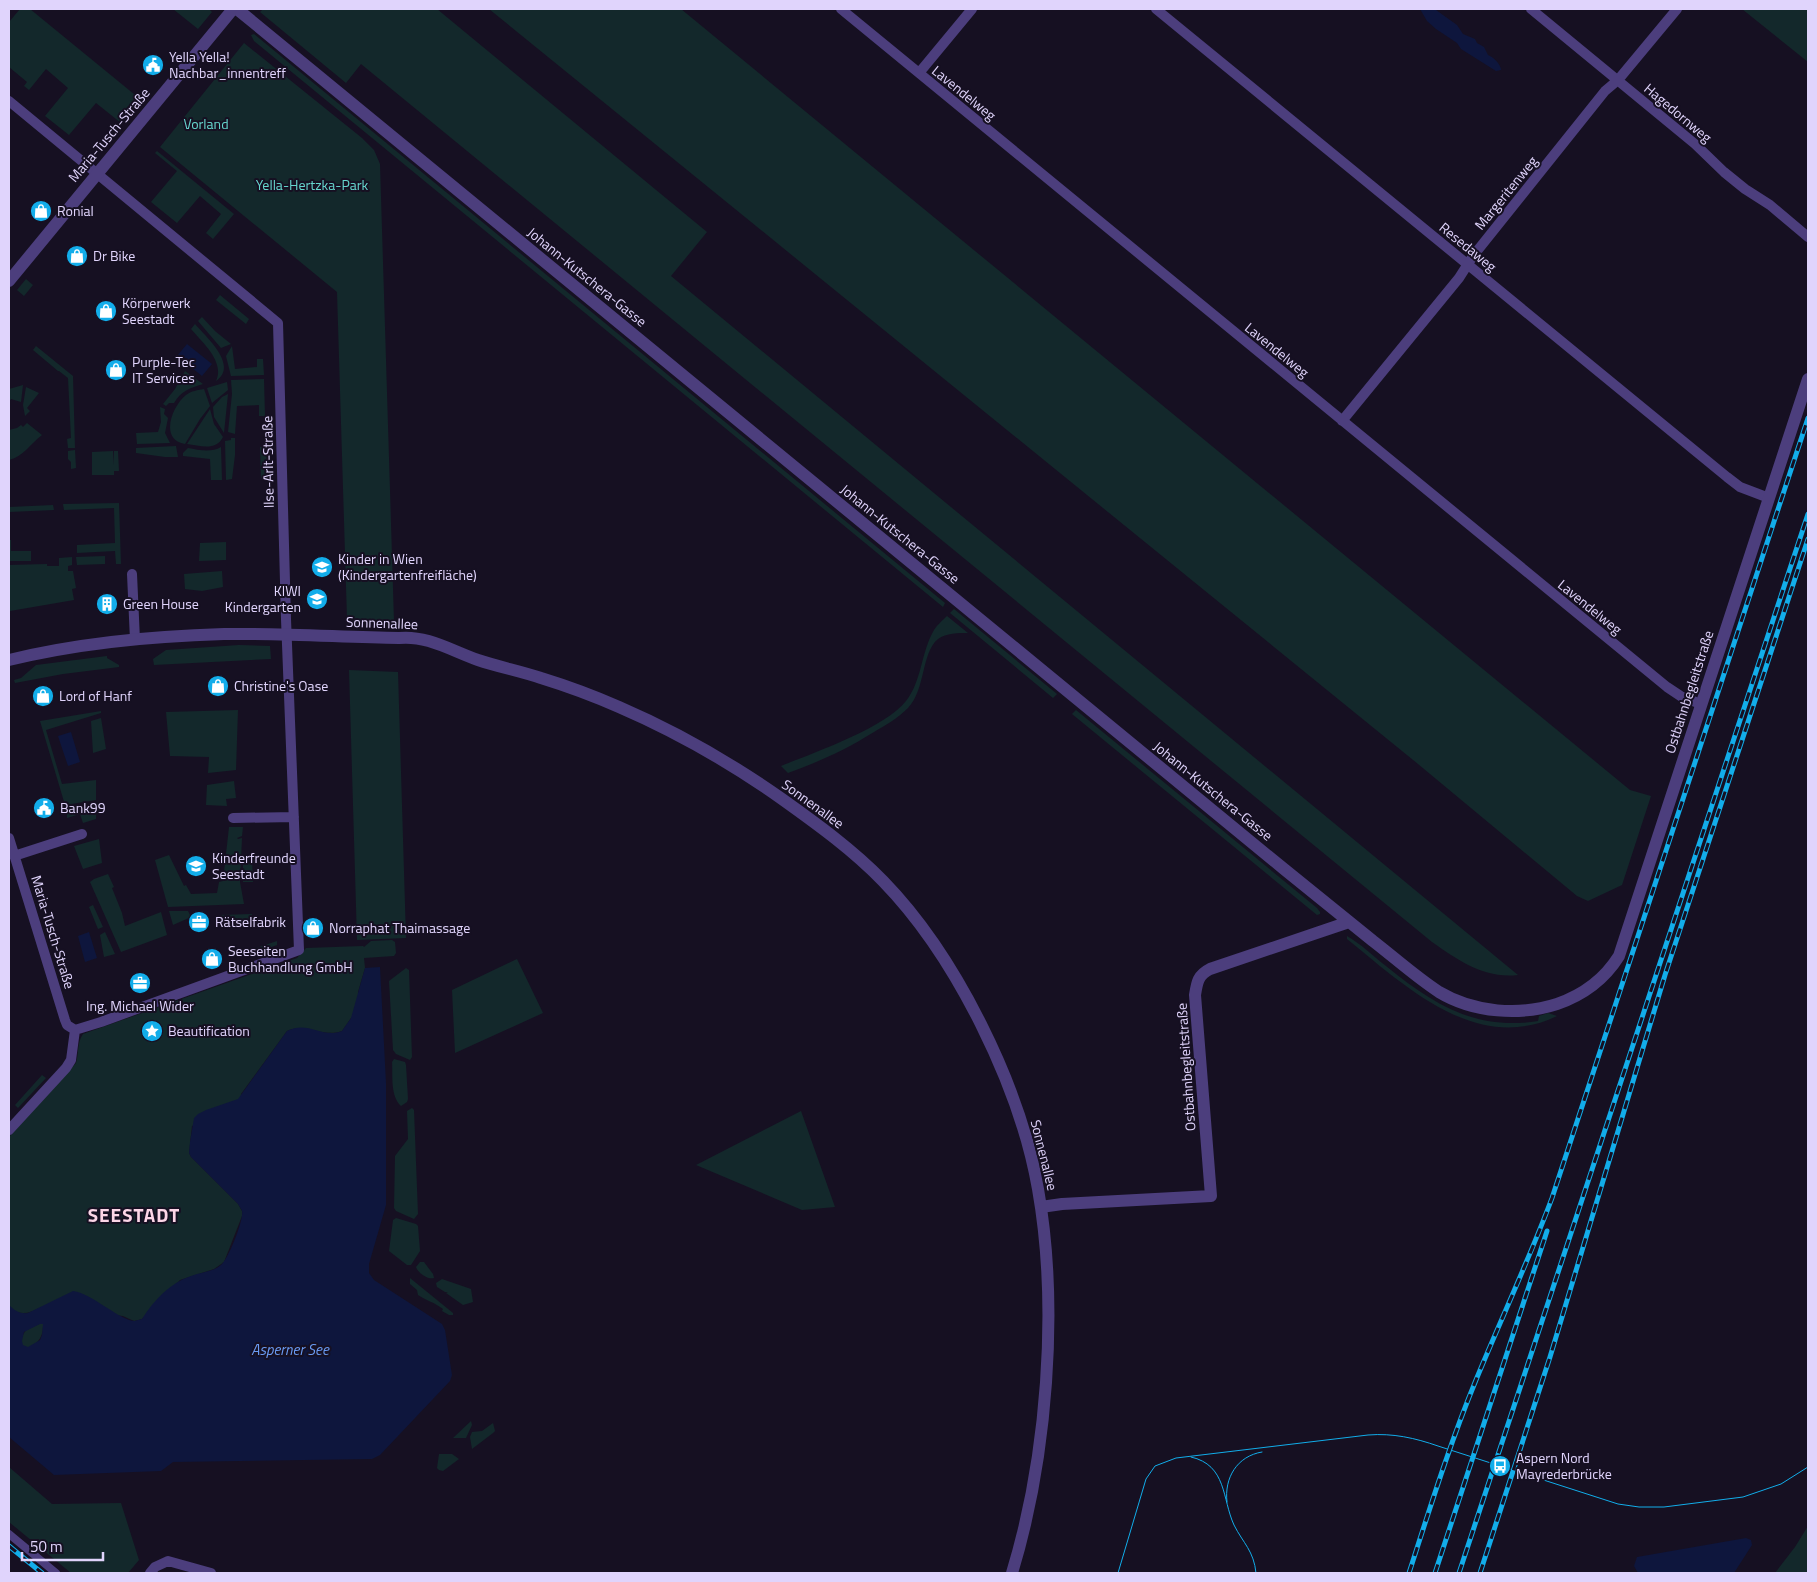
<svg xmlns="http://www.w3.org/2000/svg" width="1817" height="1582" viewBox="0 0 1817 1582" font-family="'Titillium Web',sans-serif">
<rect width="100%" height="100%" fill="#161022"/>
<path fill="#13282b" d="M20,9H30L140,99L121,123L96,103L69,135L45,116L68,88L46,69L29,90L24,86L27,82L9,67V22Z
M173,9H209L212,12L198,29Z
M263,9H437L707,232L671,276L1518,975C1484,979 1458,960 1432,942L361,64L346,83L260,12Z
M489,9H681L1630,790L1651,796L1622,885L1588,901L1577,896L1418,764Z
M1742,9H1808V63V62Z
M254,34L945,603L943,607L254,41L251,35Z
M244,43L362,138L374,150L380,164L394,621L347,619L337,292L160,147Z
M157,151L234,214L213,239L206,233L221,214L200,196L177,223L151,202L177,171L155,153Z
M26,279L33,285L24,296L17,290Z
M220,295L249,319L246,324L216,300Z
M202,317L215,331L231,344L221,348L198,321Z
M195,324C206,337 239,365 216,381C225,362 203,343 191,329Z
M36,346L73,376L75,448H68L67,439L71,438L68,378L59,371H58L33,350Z
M232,346L235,369L257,367V359H263L264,375L231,376L226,356Z
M185,371L203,384C190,388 181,391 174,403H169L166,406L163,404L175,389Z
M264,379L265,416H259V405L237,406L235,434L228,432L232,394L231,380Z
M227,382L228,390L212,403L207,388Z
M23,385L21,402L11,399L9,402V389Z
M26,387L39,393L27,408L30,411L25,416L23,405Z
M204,389L210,406L200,419L185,444C159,440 172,406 186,395C191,391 198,390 204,389Z
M228,394L224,433L214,417L213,407L222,397Z
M160,407L165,409L164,414L168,418L165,433L170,443L137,444L136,433L158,432L161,422Z
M210,409L214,424L223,437C216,451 201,446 187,444Z
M27,423L42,435C30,444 24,456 9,460V430L17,428L21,425L23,427Z
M231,438H235V455L232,479L226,480L225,441L231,440Z
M176,446L178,457H165L136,453V448Z
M221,447L222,480H211L210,459L183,456V453L188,448C199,450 211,453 221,447Z
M260,447H266L268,478H261Z
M75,450L76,468L71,469V462L68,459V451Z
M113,451L114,465V451H118L119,471H114V475H92V452Z
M119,503L121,564H116L115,551L77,553V545L115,543L114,508L64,510L63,504Z
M53,505L54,510L9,512V507Z
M9,540H11V551H31V561H9Z
M226,542V560L199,561L200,543Z
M105,556V564L77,565L76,557Z
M72,557V565L68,566V571H73L76,588L72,589L74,600L10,611L9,565L47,564V566H59V558Z
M222,571L223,587L202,591L185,589L184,574Z
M954,609L1057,694L1053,698L950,613Z
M947,616L968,633C959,633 946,633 938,639C921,653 926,689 908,708C898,718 886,725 874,732C845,750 821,761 788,773L781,766C813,753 885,728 906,701C922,681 921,652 934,630C937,625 943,620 947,616Z
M239,645L270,646L271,659L154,665L153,659L166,650Z
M107,656V658L119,665V667L63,674L15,683L14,680L21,678L36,665Z
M349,670L398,672L406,938L357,940Z
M238,710L236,770L208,773L209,757L170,756L166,712Z
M1076,710L1317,908L1320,912V914L1317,915L1072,714Z
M101,711V713L46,730L62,784L96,780V800L65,805L40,721Z
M101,718L106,749L93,753L91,721Z
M234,781L236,798L226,799L227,806L206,805L207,785Z
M96,805V819L83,823L80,814L67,818V813Z
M229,827H243L242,836L237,838L238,839L242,838L240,882L244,904L168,907L155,860L169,855L184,886L186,885L191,894L217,893L219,882L223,881Z
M99,839L102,863L83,869L74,846Z
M252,860L253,882H243V861Z
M108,874L114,887L112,888L122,913L125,926L161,912L167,935L121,952L90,882L94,879Z
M93,905L103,927L98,929L89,907Z
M169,911H188L191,917L173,925Z
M252,914V921L231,929L229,922L223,925L218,915Z
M105,932L115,954L104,957L100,935Z
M1347,936C1361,944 1373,956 1386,966C1433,1004 1475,1031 1538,1021L1539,1016L1548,1013L1557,1016C1477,1055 1405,986 1347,939Z
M392,940L395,942L396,953L394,956L364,958L365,968L358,992L360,1010L351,1018L342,1031C324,1038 304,1022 287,1031L241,1094L246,1103L192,1126L189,1153L191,1157L238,1204L242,1211V1216L224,1262L214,1269L180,1280L142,1319L134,1321L123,1316L39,1308C30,1313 25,1314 16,1312L9,1317V1137L76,1063C79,1053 77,1042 83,1034L297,958L306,948L363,946L364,947L371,941Z
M277,941V945L258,952L256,948Z
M517,959L543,1013L455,1053L452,990Z
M406,968L409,970L412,1057L410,1060L396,1054L393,1050L389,981Z
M394,1059L405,1062L406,1065L408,1099L407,1102L401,1106C390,1096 393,1075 392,1062Z
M42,1075L46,1078L18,1108L15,1105Z
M412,1108L414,1110L418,1214L414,1219L396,1211L394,1208L395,1156L408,1139L407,1111Z
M801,1111L835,1207L802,1210L696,1165Z
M396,1218L416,1224L418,1226L420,1251L411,1265H407L389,1251L393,1220Z
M420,1262H424L433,1274L434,1278C428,1280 418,1273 416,1267Z
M410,1278L453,1313V1315H449L442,1311L443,1309C434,1302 427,1301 418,1295L417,1290L410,1284Z
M442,1279L471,1289L473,1302L463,1305L446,1293L448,1292H445L437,1287L436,1283Z
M39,1324H43C44,1338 36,1344 26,1353L16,1337L23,1335L26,1330Z
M471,1421L472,1425L466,1438H453Z
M493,1423L495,1431L493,1433L472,1449L470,1437L472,1432L482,1431Z
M439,1454H452L459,1459L443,1471L439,1470L437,1468Z
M9,1467L52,1504L121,1503L139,1560L128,1573H71L9,1522Z
M1808,1526V1573H1775L1795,1547Z"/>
<path fill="#0e163d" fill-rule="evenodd" d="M1420,9L1436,10L1457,25L1463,34L1475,39L1477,43L1484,47L1488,55C1493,57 1501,64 1501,70L1496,71L1461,49L1457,43L1436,29L1427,21Z
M187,344L212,364L202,376L177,356Z
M71,732L80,762L68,766L58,736Z
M89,932L97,958L85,962L78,936Z
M380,967L386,1083V1205L369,1264V1273L374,1280L442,1324L445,1330L452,1375L450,1381L380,1455L372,1459L173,1462L161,1471L54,1475L9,1437V1305C15,1311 20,1314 28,1313L73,1291C93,1294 119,1320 134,1321C135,1321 142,1319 142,1319C154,1300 170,1283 191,1276C201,1272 213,1272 221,1265C228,1260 244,1220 242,1211C242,1210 239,1206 238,1204L191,1157L189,1153L190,1142L194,1118L198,1114L206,1110L238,1099L287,1031C308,1020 322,1039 342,1031L351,1018L365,968ZM40,1324H43L42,1335L40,1340L28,1347L23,1345L22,1341L24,1332Z
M1746,1538L1751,1540L1752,1545L1734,1573H1638L1634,1566L1637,1557Z"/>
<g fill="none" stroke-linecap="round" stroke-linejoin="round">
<path stroke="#4c3e7d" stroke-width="8" d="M9,1534L56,1573"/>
<path stroke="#4c3e7d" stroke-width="10" d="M841,9L1667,687L1682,697L1701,704
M1156,9L1727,477L1740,487L1769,498
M1531,9L1695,144L1724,172L1745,189L1770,205L1808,237
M919,73L972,9
M9,101L278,323L286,619L299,950L101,1022L75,1030
M1342,421L1459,278L1473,256L1605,91L1618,80L1677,9
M132,574L135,640
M233,818L294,817
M9,838L65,1020L67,1025L75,1030
M14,856L82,834
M9,1130L66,1068L71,1060L75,1030
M150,1573L155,1567L168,1561L211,1573"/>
<path stroke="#4c3e7d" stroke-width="12" d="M237,9L1284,869C1314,893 1343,917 1373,941C1395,958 1416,977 1439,992C1474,1013 1520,1016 1557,1004C1583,995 1604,980 1619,956L1808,379
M9,281L233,9
M9,660C79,643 152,636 224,634C282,633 340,637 399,638C427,635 452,651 478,660C499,667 520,671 541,678C567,686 594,696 619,707C677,732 731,763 782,799C817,824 853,850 883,881C956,956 1020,1086 1038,1189C1059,1308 1047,1458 1012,1573
M1041,1207L1062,1204L1211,1196L1195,995C1197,982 1198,975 1210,969L1349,922"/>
<path stroke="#12adea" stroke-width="1" d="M1191,1457C1227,1465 1222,1499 1234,1525C1243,1543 1254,1551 1256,1573
M1227,1502C1224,1478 1237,1456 1262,1452
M1118,1573L1146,1479L1155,1466L1176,1458L1368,1435C1393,1433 1415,1438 1438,1446L1618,1504L1639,1507H1664L1743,1497L1781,1484L1808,1467"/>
<g stroke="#12adea" stroke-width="5">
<path id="rail" d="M9,1546L42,1573
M1409,1573C1430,1508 1450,1443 1476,1380C1501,1319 1529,1260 1552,1198L1808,418
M1435,1573L1547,1231
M1459,1573L1808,514
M1480,1573L1550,1357L1665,975L1808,539"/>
</g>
<use href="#rail" stroke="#161022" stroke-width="3" stroke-dasharray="9" stroke-linecap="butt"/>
</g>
<defs>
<g id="civic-disc" transform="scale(1.125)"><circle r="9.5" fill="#12adea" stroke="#161022"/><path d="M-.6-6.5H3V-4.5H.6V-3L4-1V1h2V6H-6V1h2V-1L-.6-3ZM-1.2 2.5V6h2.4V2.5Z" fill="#fff"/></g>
<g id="shop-disc" transform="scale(1.125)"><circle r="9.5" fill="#12adea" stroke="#161022"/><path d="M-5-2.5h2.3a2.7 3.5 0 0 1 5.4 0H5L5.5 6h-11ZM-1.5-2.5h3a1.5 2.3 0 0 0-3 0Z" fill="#fff"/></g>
<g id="school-disc" transform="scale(1.125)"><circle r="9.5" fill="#12adea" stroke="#161022"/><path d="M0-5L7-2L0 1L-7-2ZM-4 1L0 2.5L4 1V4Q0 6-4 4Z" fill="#fff"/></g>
<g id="building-disc" transform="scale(1.125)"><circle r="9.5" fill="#12adea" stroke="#161022"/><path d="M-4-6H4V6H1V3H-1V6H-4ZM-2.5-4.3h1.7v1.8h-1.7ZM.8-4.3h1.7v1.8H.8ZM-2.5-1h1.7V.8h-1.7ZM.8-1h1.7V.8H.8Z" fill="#fff"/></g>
<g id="office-disc" transform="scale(1.125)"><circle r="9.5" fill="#12adea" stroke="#161022"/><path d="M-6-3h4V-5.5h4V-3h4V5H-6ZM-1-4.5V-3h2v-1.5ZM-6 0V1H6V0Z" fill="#fff"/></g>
<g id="sight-disc" transform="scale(1.125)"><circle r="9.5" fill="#12adea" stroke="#161022"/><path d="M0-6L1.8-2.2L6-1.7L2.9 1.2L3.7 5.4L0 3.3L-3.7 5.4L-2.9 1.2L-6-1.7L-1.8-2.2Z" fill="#fff"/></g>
<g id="bus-disc" transform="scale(1.125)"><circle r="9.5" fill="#12adea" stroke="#161022"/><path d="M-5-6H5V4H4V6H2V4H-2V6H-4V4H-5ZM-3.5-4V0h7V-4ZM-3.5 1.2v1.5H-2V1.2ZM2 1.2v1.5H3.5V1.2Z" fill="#fff"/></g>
</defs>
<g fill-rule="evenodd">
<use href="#civic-disc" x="153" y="65"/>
<use href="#shop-disc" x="41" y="211"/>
<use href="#shop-disc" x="77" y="256"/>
<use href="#shop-disc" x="106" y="311"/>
<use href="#shop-disc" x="116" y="370"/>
<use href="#school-disc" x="322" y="567"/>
<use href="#school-disc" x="317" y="599"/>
<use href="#building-disc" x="107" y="604"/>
<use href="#shop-disc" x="218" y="686"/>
<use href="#shop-disc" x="43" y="696"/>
<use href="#civic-disc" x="44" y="808"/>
<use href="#school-disc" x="196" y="866"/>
<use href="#office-disc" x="199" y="922"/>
<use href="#shop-disc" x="313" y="928"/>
<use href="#shop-disc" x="212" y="959"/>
<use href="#office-disc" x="140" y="983"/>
<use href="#sight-disc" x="152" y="1031"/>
<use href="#bus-disc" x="1500" y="1466"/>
</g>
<g text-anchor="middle" stroke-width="4" stroke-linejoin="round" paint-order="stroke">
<g font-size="14" fill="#e0d4fc" stroke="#161022" text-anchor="start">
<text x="169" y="62">Yella Yella!<tspan x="169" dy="16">Nachbar_innentreff</tspan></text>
<text x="57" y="216">Ronial</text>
<text x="93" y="261">Dr Bike</text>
<text x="122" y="308">Körperwerk<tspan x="122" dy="16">Seestadt</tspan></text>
<text x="132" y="367">Purple-Tec<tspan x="132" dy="16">IT Services</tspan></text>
<text x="338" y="564">Kinder in Wien<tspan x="338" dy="16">(Kindergartenfreifläche)</tspan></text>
<text x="301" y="596" text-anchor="end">KIWI<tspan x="301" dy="16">Kindergarten</tspan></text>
<text x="123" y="609">Green House</text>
<text x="234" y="691">Christine's Oase</text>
<text x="59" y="701">Lord of Hanf</text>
<text x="60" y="813">Bank99</text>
<text x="212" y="863">Kinderfreunde<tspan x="212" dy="16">Seestadt</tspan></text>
<text x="215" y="927">Rätselfabrik</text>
<text x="329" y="933">Norraphat Thaimassage</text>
<text x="228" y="956">Seeseiten<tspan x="228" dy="16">Buchhandlung GmbH</tspan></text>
<text x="140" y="1011" text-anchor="middle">Ing. Michael Wider</text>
<text x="168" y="1036">Beautification</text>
<text x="1516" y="1463">Aspern Nord<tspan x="1516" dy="16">Mayrederbrücke</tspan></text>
</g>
<g font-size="14" fill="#e0d4fc" stroke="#161022">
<text transform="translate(964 93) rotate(39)" y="5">Lavendelweg</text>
<text transform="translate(1678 113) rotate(40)" y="5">Hagedornweg</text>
<text transform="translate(109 135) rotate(-50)" y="5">Maria-Tusch-Straße</text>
<text transform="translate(1506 193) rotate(-51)" y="5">Margeritenweg</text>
<text transform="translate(1468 247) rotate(39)" y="5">Resedaweg</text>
<text transform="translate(587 277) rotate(39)" y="5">Johann-Kutschera-Gasse</text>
<text transform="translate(1277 350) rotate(39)" y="5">Lavendelweg</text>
<text transform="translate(268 462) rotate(-91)" y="5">Ilse-Arlt-Straße</text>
<text transform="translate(900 534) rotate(39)" y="5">Johann-Kutschera-Gasse</text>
<text transform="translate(1590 607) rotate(39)" y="5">Lavendelweg</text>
<text transform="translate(382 623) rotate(2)" y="5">Sonnenallee</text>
<text transform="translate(1689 692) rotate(-72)" y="5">Ostbahnbegleitstraße</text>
<text transform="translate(1213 791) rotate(39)" y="5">Johann-Kutschera-Gasse</text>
<text transform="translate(813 804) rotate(36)" y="5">Sonnenallee</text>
<text transform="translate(53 932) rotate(73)" y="5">Maria-Tusch-Straße</text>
<text transform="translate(1186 1067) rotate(-94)" y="5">Ostbahnbegleitstraße</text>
<text transform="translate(1044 1155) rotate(76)" y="5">Sonnenallee</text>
</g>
<g font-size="14" fill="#66d6ce" stroke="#161022">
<text x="206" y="129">Vorland</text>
<text x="312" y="190">Yella-Hertzka-Park</text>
</g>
<g font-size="15" font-style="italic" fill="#6a9bf4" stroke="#161022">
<text x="290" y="1355">Asperner See</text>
</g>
<g font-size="19" font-weight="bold" letter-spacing="1" fill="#fcd6e7" stroke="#161022">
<text x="134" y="1222">SEESTADT</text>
</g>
</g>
<rect width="1817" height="1582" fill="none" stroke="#e0d4fc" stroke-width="20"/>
<path d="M22 1552v8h81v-8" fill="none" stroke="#e0d4fc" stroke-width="2.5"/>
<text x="30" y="1552" font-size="15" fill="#e0d4fc" stroke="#161022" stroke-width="4" paint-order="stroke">50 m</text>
</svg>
